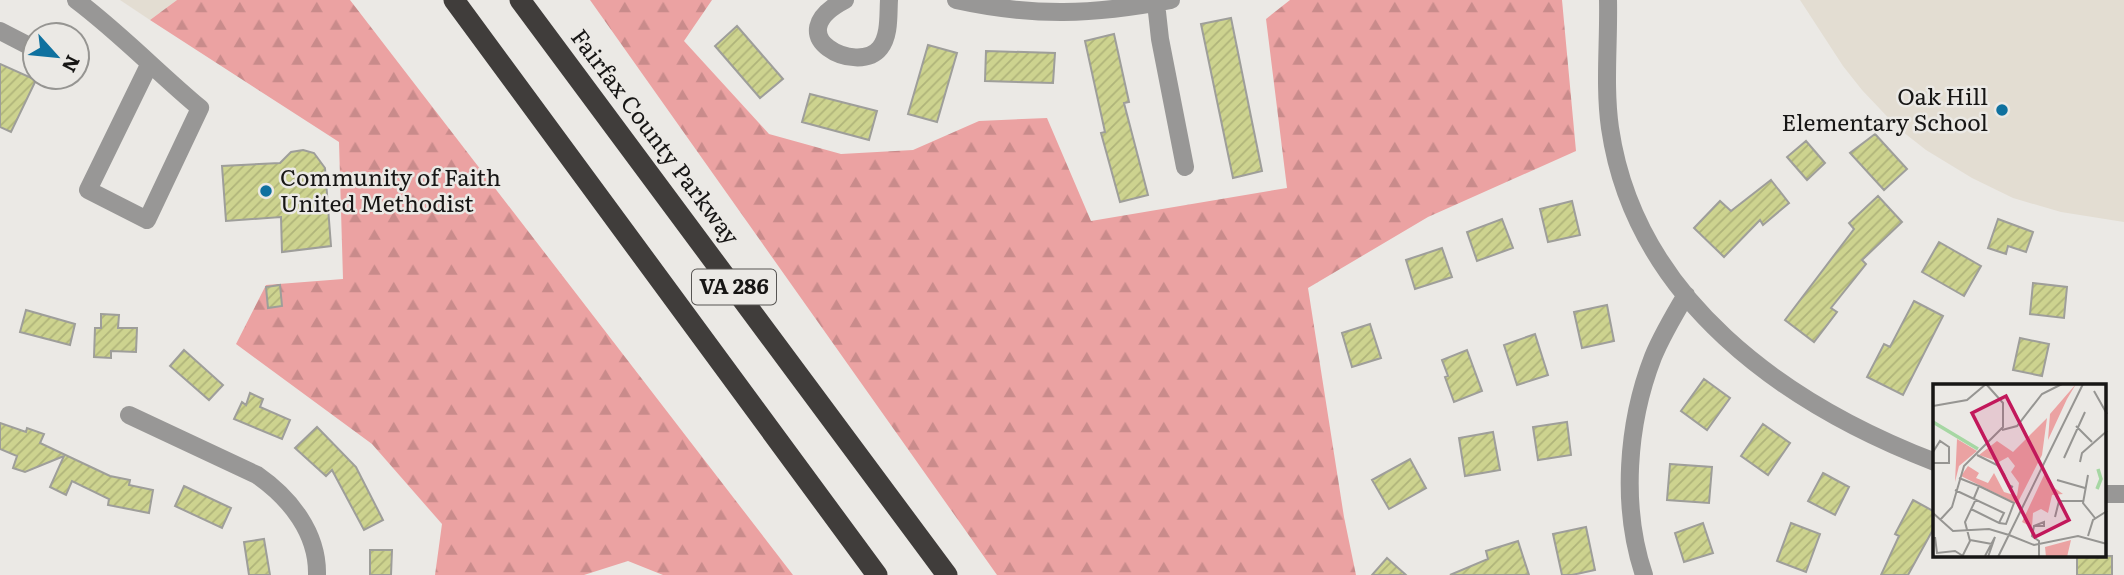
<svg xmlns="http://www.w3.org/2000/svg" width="2124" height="575" viewBox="0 0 2124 575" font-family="Literata,serif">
<defs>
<pattern id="forest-firs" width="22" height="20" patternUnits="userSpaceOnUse" patternTransform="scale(1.75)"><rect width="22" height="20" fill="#eba2a2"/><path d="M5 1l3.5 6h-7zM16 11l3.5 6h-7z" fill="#c98b8b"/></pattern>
<pattern id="building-hatch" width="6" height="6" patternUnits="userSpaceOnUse" patternTransform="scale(1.75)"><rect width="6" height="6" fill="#cdd38f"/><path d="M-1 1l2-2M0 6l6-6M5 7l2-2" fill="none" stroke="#afb47a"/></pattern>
</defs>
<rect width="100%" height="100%" fill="#ebe9e5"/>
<path fill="#e3ddd2" d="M120,0H177L150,20Z
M1800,0H2124V222L2061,212L2013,198L1972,178L1926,150L1898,128L1862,90L1843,66Z"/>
<path fill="url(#forest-firs)" d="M177,0H350L793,575H663L628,561L584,575H435L442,524L372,444L236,344L266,285L343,279L339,142L150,20Z
M590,0H712L684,41L769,134L841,154L913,150L979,121L1047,118L1091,221L1287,188L1266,19L1290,0H1562L1576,151L1428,217L1308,288L1344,517L1356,575H997Z"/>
<path fill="url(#building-hatch)" stroke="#9e9e9a" stroke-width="2" d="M1231,18L1262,171L1233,178L1201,24Z
M737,26L783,79L760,98L715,46Z
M1114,34L1129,102L1124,103L1148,195L1120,202L1101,133L1105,132L1085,41Z
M928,45L957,53L937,122L908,114Z
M986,51L1055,53L1053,83L985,81Z
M0,64L36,80L11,132L0,127Z
M810,94L877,111L869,140L802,122Z
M1875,134L1907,169L1884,190L1850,153Z
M1806,141L1825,163L1807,180L1787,157Z
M303,150L314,153L325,168L331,246L282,252L281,217L226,221L222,166L280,163L291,152Z
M1771,180L1789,203L1763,225L1760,220L1724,257L1694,228L1720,201L1731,211Z
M1878,196L1902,222L1862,260L1866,264L1831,308L1837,312L1814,342L1785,320L1854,229L1849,223Z
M1572,201L1580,235L1548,242L1540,209Z
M1502,219L1513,248L1477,261L1467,232Z
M1998,219L2033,232L2026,252L2008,246L2006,254L1988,248Z
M1939,242L1981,266L1964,296L1922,272Z
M1442,248L1452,277L1415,289L1406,260Z
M2033,283L2067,287L2064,318L2030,314Z
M280,285L282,306L268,308L266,287Z
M1914,301L1943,316L1903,395L1867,377L1884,344L1890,347Z
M1607,305L1614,341L1582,348L1574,312Z
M26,310L75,324L70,345L20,332Z
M101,314L119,315L118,328H137L136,352L111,351V358L94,357L95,328H101Z
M1370,324L1381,358L1352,367L1342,333Z
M1535,334L1548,375L1517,385L1504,345Z
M2020,338L2049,344L2042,376L2013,370Z
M184,350L223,385L209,400L170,366Z
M1467,350L1482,391L1454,402L1445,377L1448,376L1442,360Z
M1704,379L1730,398L1707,430L1681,411Z
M250,393L263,399L260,407L290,420L282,439L234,419L242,402L246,405Z
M1567,422L1571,455L1538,460L1533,427Z
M0,423L26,432L27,428L44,434L40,443L110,476L130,480L129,485L153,490L149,513L108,505L109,499L72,481L66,495L50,487L64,456L25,472L13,468L17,456L0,449Z
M1763,424L1790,443L1768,475L1741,456Z
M317,427L356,467L383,520L364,530L332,470L326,476L295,448Z
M1493,432L1500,470L1465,476L1459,438Z
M1410,459L1426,488L1389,509L1372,480Z
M1670,464L1712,467L1709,503L1667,500Z
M1823,473L1849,487L1835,515L1808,501Z
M184,486L231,508L222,528L175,506Z
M1913,500L1935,512V526L1908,575H1881L1899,536L1895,534Z
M1703,523L1713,553L1684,562L1675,533Z
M1791,523L1820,534L1806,572L1777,561Z
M1586,527L1595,570L1572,575H1562L1553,534Z
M264,539L270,575H249L244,542Z
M1518,541L1529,575H1450L1488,559L1486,551Z
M370,550H392L391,575H370Z
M2077,556H2112V575H2077Z
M1387,558L1406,575H1372Z"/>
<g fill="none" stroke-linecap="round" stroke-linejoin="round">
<path stroke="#989796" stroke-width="18" d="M76,0C120,33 158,73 200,108L147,220L88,190L149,65
M845,0C776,36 858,76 880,48C890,35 888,15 889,0
M956,0C1033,17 1094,15 1171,0
M1608,0C1609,43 1604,85 1610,128C1635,299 1784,404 1935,462
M1156,3L1160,39L1185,167
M0,31L35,49
M129,415L257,475C290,498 318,533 317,575
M2105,494H2124
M1644,575C1621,507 1627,424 1653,357C1662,335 1674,315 1686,295"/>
<path stroke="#403d3b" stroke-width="21" d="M454,0L877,575
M520,0L947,575"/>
</g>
<g fill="#0f719f" stroke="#ebe9e5" stroke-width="2.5">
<circle cx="2002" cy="110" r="7"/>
<circle cx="266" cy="191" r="7"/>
</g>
<g text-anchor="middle" stroke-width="5" stroke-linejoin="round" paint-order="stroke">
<rect fill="#ebe9e5" stroke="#575553" stroke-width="2" x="692" y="269.5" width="84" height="35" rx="5"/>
<g font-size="21" font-weight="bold" fill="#171615">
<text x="734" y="294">VA 286</text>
</g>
<g font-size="23" fill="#171615" stroke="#ebe9e5" text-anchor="end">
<text x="1988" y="105">Oak Hill<tspan x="1988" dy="26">Elementary School</tspan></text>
<text x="280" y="186" text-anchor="start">Community of Faith<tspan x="280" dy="26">United Methodist</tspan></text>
</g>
<g font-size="23" fill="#171615" stroke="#ebe9e5">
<text transform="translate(655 137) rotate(53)" y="8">Fairfax County Parkway</text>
</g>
</g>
<g transform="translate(1933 384)">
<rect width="173" height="173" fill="#ebe9e5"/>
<path d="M24,55L44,67L26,82L22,98Z" fill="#eba2a2"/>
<path d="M114,34L109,71L84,120L28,92L35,82L46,89L43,94L55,99L61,89L71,108L84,112L86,99L78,88L82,82L75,73L66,78L46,71L64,57L80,68ZM112,89L116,100L130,110L119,111L115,129L108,125L100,129L99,143L89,138Z" fill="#eba2a2"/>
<path d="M143,0L134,15L115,56L117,30ZM138,156L134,173H113L112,163Z" fill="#eba2a2"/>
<path fill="none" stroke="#a6d7a3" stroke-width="3.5" d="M0,38L45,65M164,105L168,95L165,85"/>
<path fill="none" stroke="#969592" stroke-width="2" d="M161,7L174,30M0,22L34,16L53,0M143,42L159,58M69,46L84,42L109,10L129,0M0,68L7,57L16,63V79H0M44,71L64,81L71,90L75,100V101L76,102L80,103L75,101M131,74L152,28M147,78L149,69L174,47M155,91L150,119L162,134M26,94L46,102L41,114M124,96L152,104M46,102L81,119L73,140L66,139M22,106L71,129L66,139L38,125M0,129L20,147L56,145L76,151M122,133L126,117H150M7,136L19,123L31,82L70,43V19L53,0M101,142L111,138V142H101L99,152L106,157V173M76,151L101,161L145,152L174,160M155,152L160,136L174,127M2,153L4,169L22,167L30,172M37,156L59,160M52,172L62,153L55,173M29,173L37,157L32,138L43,115M65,173L150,0"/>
<path fill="#c2185b" fill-opacity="0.15" stroke="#c2185b" stroke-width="3.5" d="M73,12L136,136L102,153L39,29Z"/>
<rect width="173" height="173" fill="none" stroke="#171615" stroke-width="3.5"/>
</g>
<g transform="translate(56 56) rotate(117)"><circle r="33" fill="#ebe9e5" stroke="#969592" stroke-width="2"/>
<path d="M0-5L12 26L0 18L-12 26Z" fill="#0f719f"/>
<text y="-10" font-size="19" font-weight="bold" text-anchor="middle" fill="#171615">N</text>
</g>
</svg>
